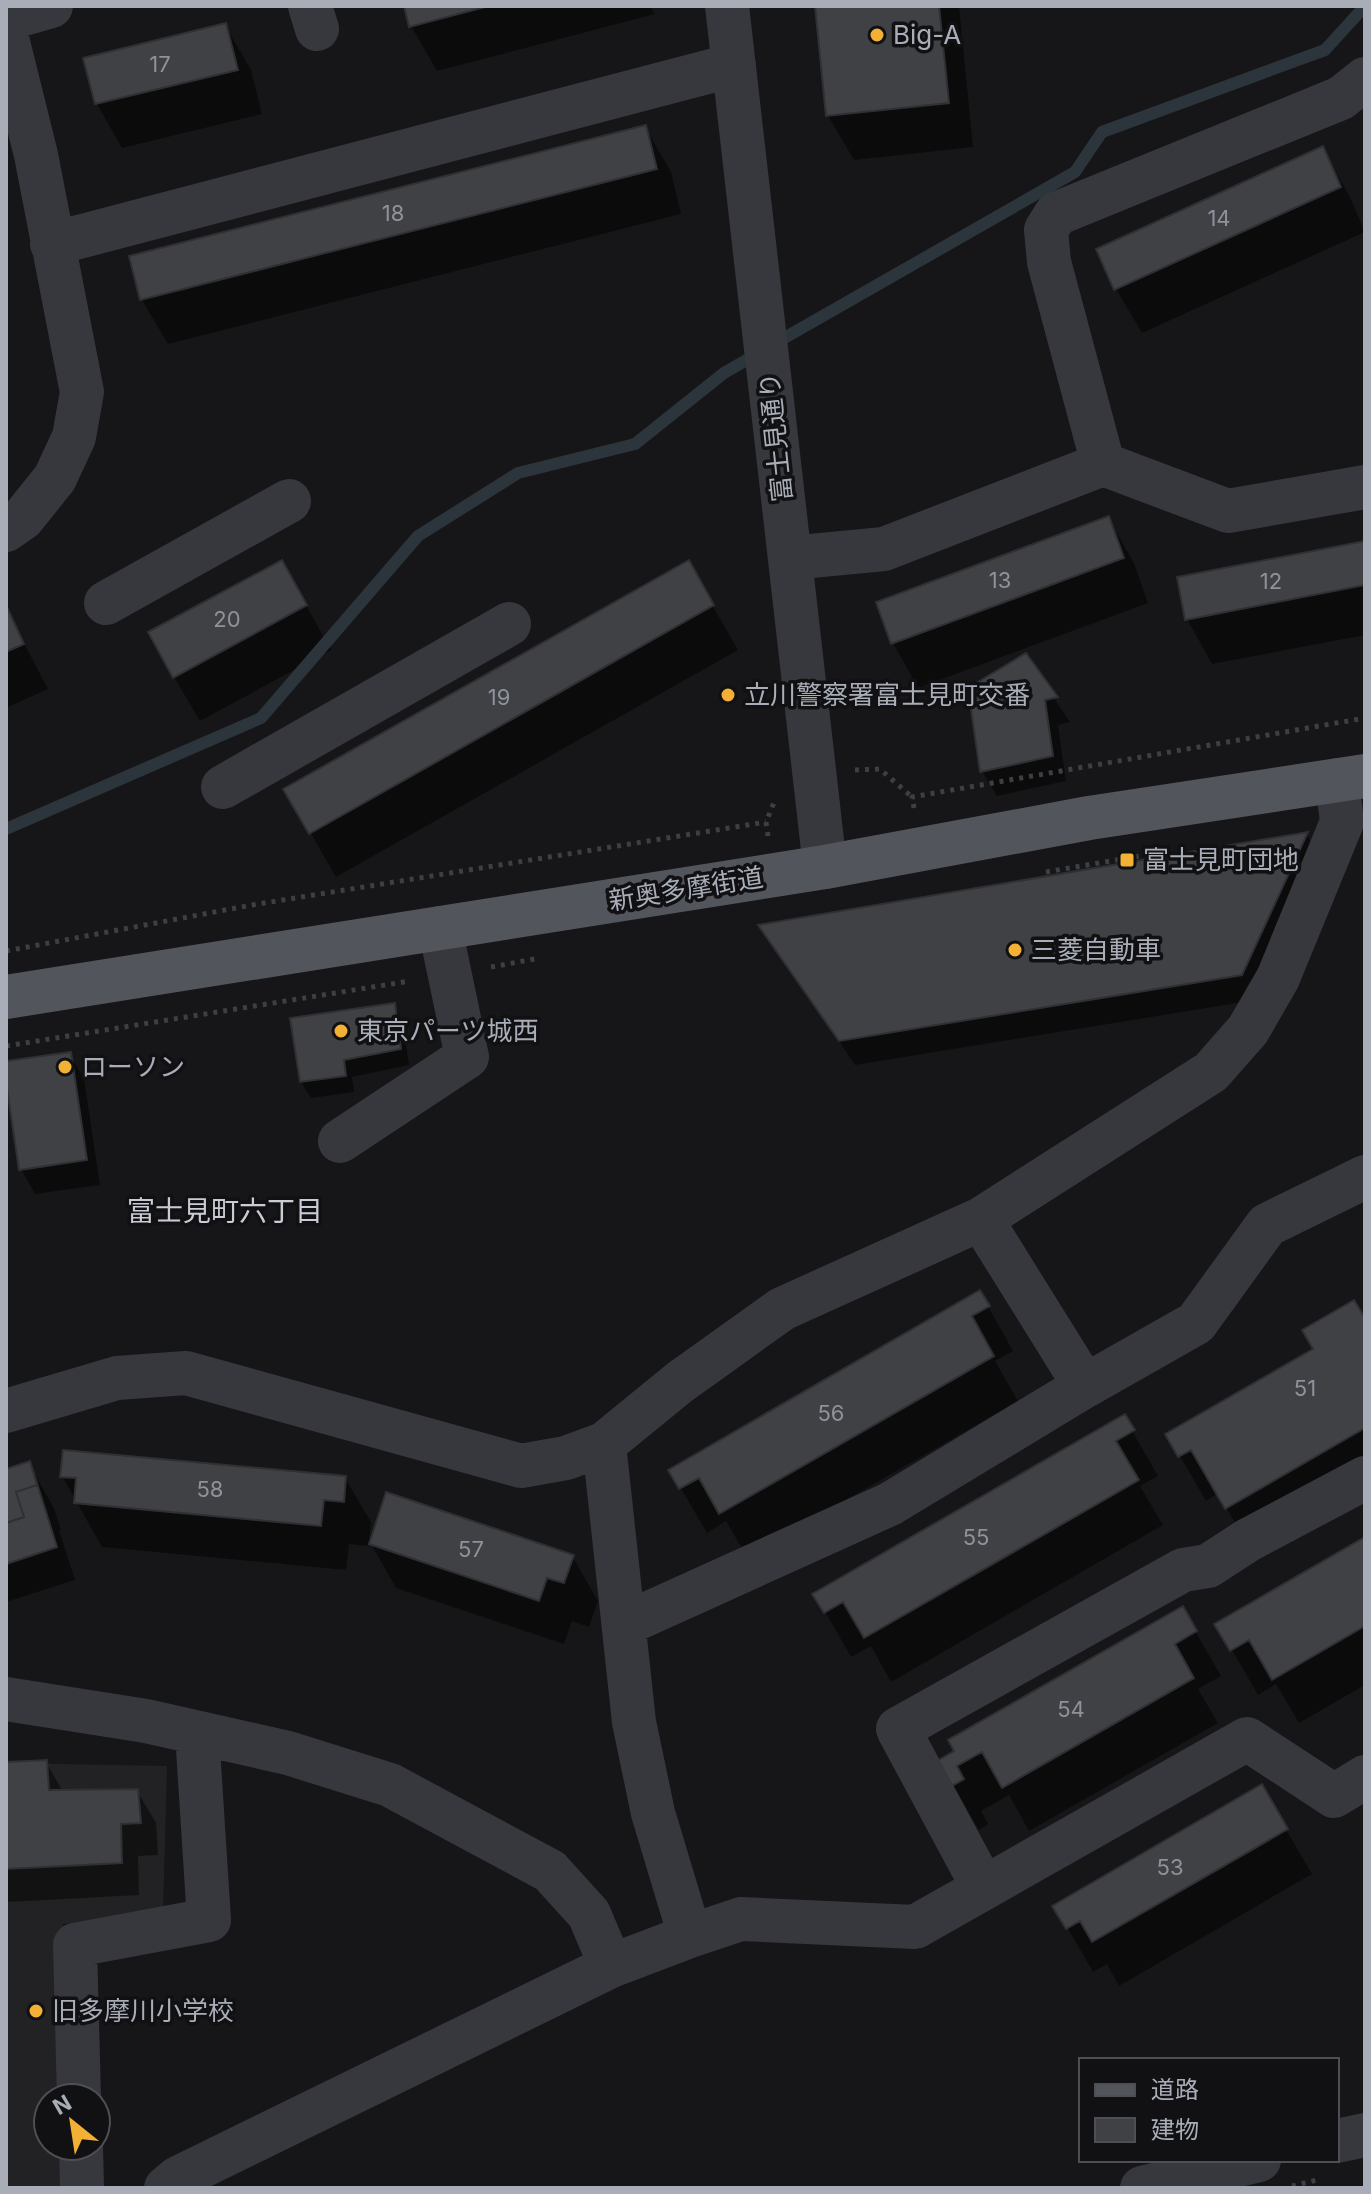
<svg xmlns="http://www.w3.org/2000/svg" width="1371" height="2194" viewBox="0 0 1371 2194" font-family="Inter,'Noto Sans JP',sans-serif">
<rect width="100%" height="100%" fill="#161618"/>
<path fill="#222225" d="M6,1763L167,1766L163,1914L63,1924L68,2098H48V2146H70L71,2188H6Z"/>
<path fill="#0007" d="M406,6H650L655,14L437,71L411,26Z
M816,6H959L973,147L854,160L828,116Z
M225,25L251,70L262,114L122,148L97,104Z
M645,127L671,172L681,214L168,344L142,300L132,258Z
M1322,149L1348,193L1365,232L1142,333L1116,289Z
M1108,518L1134,563L1148,603L918,688L893,643Z
M1365,543V635L1212,664L1187,619Z
M282,562L331,650L200,721L174,677Z
M688,563L738,650L336,877L286,790Z
M6,609L48,689L6,708Z
M1025,656L1070,722L1058,725L1066,781L997,796L982,771Z
M1307,835L1321,859L1256,1000L855,1065L762,927Z
M394,1005L403,1022L409,1065L352,1077L354,1092L311,1098L301,1082Z
M70,1054L84,1079L100,1185L35,1194L21,1169L6,1063Z
M980,1292L1013,1351L995,1361L1018,1401L747,1557L726,1521L707,1533L671,1471Z
M1365,1322V1487L1252,1552L1218,1493L1206,1501L1168,1435Z
M1124,1417L1158,1476L1140,1486L1163,1525L891,1682L871,1646L851,1657L815,1594Z
M29,1464L54,1508L61,1530H59L75,1580L6,1602V1471Z
M62,1476L345,1478L371,1522L369,1546L349,1544L346,1570L102,1547Z
M1365,1540V1685L1299,1723L1276,1684L1258,1695L1217,1624Z
M371,1544L572,1556L598,1601L589,1627L572,1621L564,1644L396,1588Z
M1182,1608L1221,1676L1198,1689L1218,1723L1029,1831L1009,1795L981,1811L988,1824L979,1830L940,1762Z
M46,1762L63,1792L137,1791L156,1823L158,1855L138,1856L139,1895L6,1902V1764Z
M1261,1787L1312,1874L1119,1986L1107,1964L1093,1972L1055,1906Z"/>
<g fill="none" stroke-linecap="round" stroke-linejoin="round">
<path stroke="#2c353c" stroke-width="12" d="M772,345L1075,172L1102,132L1325,50L1365,6
M6,829L261,718L418,536L518,473L635,444L724,373L757,354"/>
</g>
<path fill="#404145" stroke="#303034" stroke-width="2" d="M404,6H489L409,27Z
M815,6H939L949,103L826,116Z
M226,23L238,70L95,104L83,58Z
M646,125L657,169L140,300L129,256Z
M1323,146L1341,187L1114,290L1096,249Z
M1109,516L1124,558L891,644L876,602Z
M1365,541V585L1185,620L1177,577Z
M282,560L307,605L173,678L148,632Z
M689,560L714,605L309,834L283,789Z
M6,605L24,644L6,652Z
M1026,653L1058,697L1045,700L1053,756L980,772L968,688Z
M1308,832L1242,975L839,1041L758,925Z
M395,1003L401,1049L344,1060L346,1076L300,1082L290,1018Z
M71,1052L87,1160L19,1170L6,1082V1061Z
M980,1290L990,1306L972,1316L994,1356L719,1514L699,1478L679,1489L668,1470Z
M1354,1300L1365,1318V1428L1225,1509L1191,1450L1178,1457L1165,1434L1313,1349L1302,1330Z
M1125,1414L1135,1430L1116,1441L1139,1480L864,1638L843,1602L824,1613L812,1594Z
M63,1450L346,1476L344,1502L324,1500L321,1526L74,1503L76,1478L60,1477Z
M30,1461L57,1547L6,1564V1469Z
M30,1461L37,1485L16,1492L24,1517L6,1523V1469Z
M386,1492L574,1555L564,1583L547,1578L539,1601L369,1544Z
M1365,1537V1626L1272,1680L1249,1640L1230,1651L1214,1624Z
M1183,1606L1197,1631L1175,1644L1194,1678L1002,1788L982,1752L957,1766L964,1779L952,1786L937,1761L954,1751L948,1740Z
M47,1760L49,1790L138,1789L141,1823L121,1824L122,1863L6,1869V1762Z
M1262,1784L1288,1829L1092,1942L1080,1921L1066,1929L1052,1906Z"/>
<g fill="none" stroke-linecap="round" stroke-linejoin="round">
<path stroke="#3d3f44" stroke-width="5" stroke-dasharray="4 6" stroke-linecap="butt" d="M855,770L880,769L912,797
M914,808L912,797L1365,718
M768,836L766,822L775,800
M1046,872L1163,852
M6,951L252,905L766,822
M491,967L540,958
M6,1046L410,981
M1292,2186L1321,2179"/>
<path stroke="#37383d" stroke-width="44" d="M310,6L317,29
M727,6L825,867
M6,19L51,6
M6,34L36,155L82,392L74,437L55,478L23,518L6,530
M1365,79L1341,98L1056,214L1046,230L1049,262L1103,464L1228,511L1365,487
M52,244L734,65
M790,558L884,549L1103,464
M106,603L289,501
M223,787L509,624
M340,1141L467,1057L440,928
M981,1219L1085,1386
M6,1411L117,1378L186,1373L521,1466L566,1458L604,1444L680,1382L782,1309L981,1219L1211,1072L1248,1030L1278,978L1342,822L1337,780
M604,1444L634,1722L653,1813L690,1936
M625,1624L890,1504L1085,1386L1196,1323L1267,1225L1365,1177
M6,1699L146,1721L288,1753L390,1785L550,1871L589,1914L611,1966
M983,1887L898,1729L1183,1570L1208,1566L1248,1540L1365,1478
M79,2098L75,1945L209,1920L197,1733
M1337,2141L1365,2135
M81,2146L82,2188
M166,2188L178,2178L611,1966L690,1936L741,1919L915,1927L1247,1739L1334,1796L1365,1777
M1142,2188L1259,2160"/>
<path stroke="#53555c" stroke-width="44" d="M6,997L825,867L1089,818L1365,776"/>
</g>
<g fill="#f2b134" stroke="#111113" stroke-width="3">
<circle cx="877" cy="35" r="8"/>
<circle cx="728" cy="695" r="8"/>
<rect x="1119" y="852" width="16" height="16" rx="4"/>
<circle cx="1015" cy="950" r="8"/>
<circle cx="341" cy="1031" r="8"/>
<circle cx="65" cy="1067" r="8"/>
<circle cx="36" cy="2011" r="8"/>
</g>
<g text-anchor="middle" stroke-width="7" stroke-linejoin="round" paint-order="stroke">
<g font-size="22" fill="#8e929b">
<text x="160" y="72">17</text>
<text x="393" y="221">18</text>
<text x="1219" y="226">14</text>
<text x="1000" y="588">13</text>
<text x="1271" y="589">12</text>
<text x="227" y="627">20</text>
<text x="499" y="705">19</text>
<text x="1305" y="1396">51</text>
<text x="831" y="1421">56</text>
<text x="210" y="1497">58</text>
<text x="976" y="1545">55</text>
<text x="471" y="1557">57</text>
<text x="1071" y="1717">54</text>
<text x="1170" y="1875">53</text>
</g>
<g font-size="26" fill="#a8adb8" stroke="#111113" text-anchor="start">
<text x="893" y="44">Big-A</text>
<text x="744" y="704">立川警察署富士見町交番</text>
<text x="1143" y="869">富士見町団地</text>
<text x="1031" y="959">三菱自動車</text>
<text x="357" y="1040">東京パーツ城西</text>
<text x="81" y="1076">ローソン</text>
<text x="52" y="2020">旧多摩川小学校</text>
</g>
<g font-size="26" fill="#a8adb8" stroke="#111113">
<text transform="translate(776 437) rotate(-96)" y="9">富士見通り</text>
<text transform="translate(686 889) rotate(-9)" y="9">新奥多摩街道</text>
</g>
<g font-size="28" fill="#c9ccd4" stroke="#111113">
<text x="225" y="1221">富士見町六丁目</text>
</g>
</g>
<rect width="1371" height="2194" fill="none" stroke="#a8adb8" stroke-width="16"/>
<rect x="1079" y="2058" width="260" height="104" fill="#111113" stroke="#4d4f55" stroke-width="2"/>
<rect x="1095" y="2084" width="40" height="12" fill="#53555c" stroke="#4d4f55" stroke-width="2"/>
<text x="1151" y="2098" font-size="24" fill="#a8adb8">道路</text>
<rect x="1095" y="2118" width="40" height="24" fill="#404145" stroke="#4d4f55" stroke-width="2"/>
<text x="1151" y="2138" font-size="24" fill="#a8adb8">建物</text>
<g transform="translate(72 2122) rotate(330)"><circle r="38" fill="#111113" stroke="#4d4f55" stroke-width="2"/>
<path d="M0-6L14 30L0 20L-14 30Z" fill="#f2b134"/>
<text y="-12" font-size="22" font-weight="bold" text-anchor="middle" fill="#a8adb8">N</text>
</g>
</svg>
